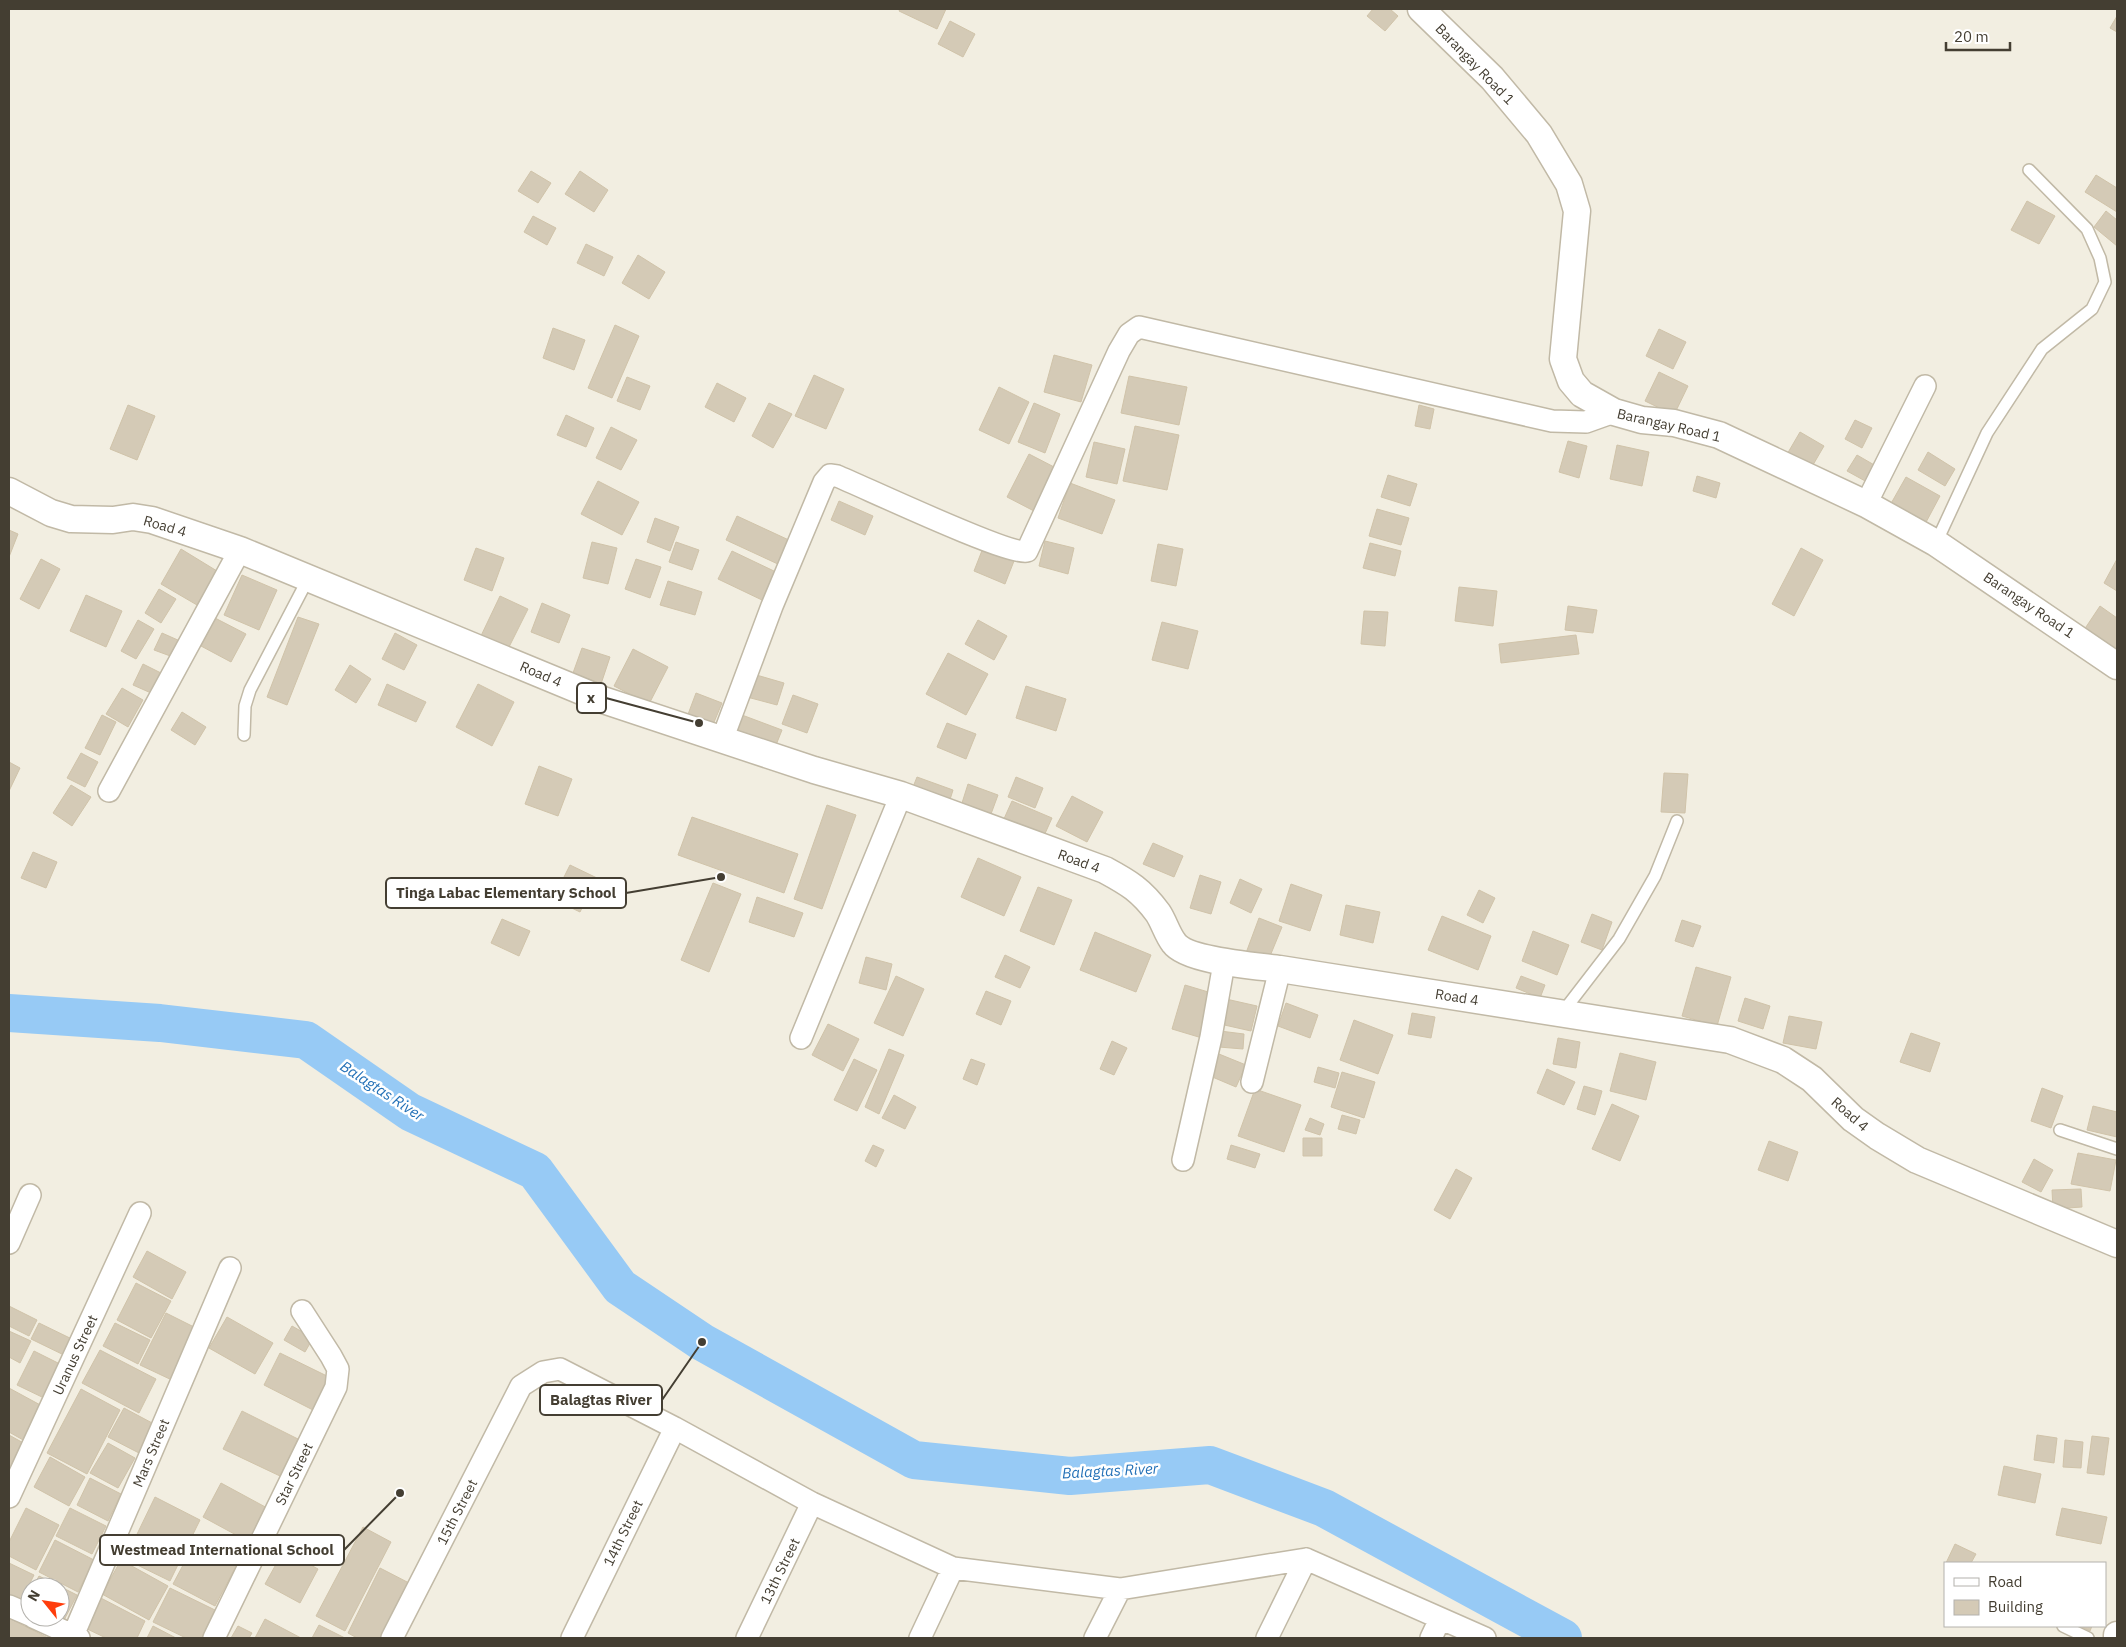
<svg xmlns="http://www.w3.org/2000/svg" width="2126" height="1647" viewBox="0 0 2126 1647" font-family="'IBM Plex Sans',sans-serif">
<rect width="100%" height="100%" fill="#f2eee1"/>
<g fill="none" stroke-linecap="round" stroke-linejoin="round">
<path stroke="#97caf5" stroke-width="38" d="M9,1013L160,1023L306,1040L410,1112L535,1171L620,1287L702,1342L914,1460L1070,1476L1210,1465L1324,1508L1563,1638"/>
</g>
<path fill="#d4cab6" stroke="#d0c3a9" d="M900,9H946L937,29L899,11Z
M1373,9H1390L1398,16L1385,31L1367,16Z
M2117,16V32L2110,28Z
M950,21L975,34L963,57L938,44Z
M531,171L551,183L538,203L518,191Z
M580,171L608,190L594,212L565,194Z
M2096,175L2117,188V212L2085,192Z
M2027,201L2055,216L2039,244L2011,230Z
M2106,211L2117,220V246L2094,227Z
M533,216L556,228L547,245L524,232Z
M586,244L613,257L604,276L577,263Z
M638,255L665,272L649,299L622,283Z
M615,325L639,336L612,398L588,388Z
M553,328L585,340L574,370L543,358Z
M1659,329L1686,342L1673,369L1646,356Z
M1054,355L1092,365L1081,402L1044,392Z
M1659,372L1688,386L1674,415L1645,401Z
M814,375L844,389L826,429L795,416Z
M1129,376L1187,387L1179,425L1121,413Z
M627,377L650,386L640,410L617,401Z
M717,383L746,398L734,422L705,407Z
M999,387L1029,402L1009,444L979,430Z
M769,403L792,414L773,448L752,436Z
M1034,403L1060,414L1045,453L1018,442Z
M128,405L155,416L137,460L110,449Z
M1419,405L1434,409L1430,429L1415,426Z
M566,415L594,428L586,447L557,435Z
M1855,420L1872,428L1862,448L1845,439Z
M1135,426L1179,435L1167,490L1123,481Z
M611,427L637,440L621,470L596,458Z
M1800,432L1824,446L1810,470L1786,456Z
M1568,441L1587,446L1579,478L1559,472Z
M1094,442L1125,449L1117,484L1086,477Z
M1617,445L1649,452L1642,486L1610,479Z
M1928,452L1955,469L1945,486L1918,470Z
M1029,454L1056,468L1034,511L1007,497Z
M1857,455L1876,466L1867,482L1847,471Z
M1388,475L1417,484L1410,506L1381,497Z
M1697,476L1720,483L1716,498L1693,491Z
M1906,477L1940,496L1924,526L1889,507Z
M598,481L639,502L622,535L581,514Z
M1070,483L1115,500L1102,534L1058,518Z
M839,501L873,516L865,535L831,520Z
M1377,509L1409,518L1401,545L1369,536Z
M737,516L791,541L780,565L726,540Z
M655,518L679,527L670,551L647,542Z
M9,530L18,534L9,557Z
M1045,541L1074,548L1068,574L1039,566Z
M592,542L617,548L608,584L583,578Z
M676,542L699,550L692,570L669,562Z
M1370,543L1401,551L1395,576L1363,568Z
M1158,544L1183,549L1176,586L1151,581Z
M476,548L504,558L492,591L464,580Z
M983,548L1014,561L1005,584L974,571Z
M1801,548L1823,560L1794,616L1772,604Z
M181,549L217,571L197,605L161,584Z
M732,551L776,572L762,600L718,579Z
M41,559L60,569L39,609L20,599Z
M636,559L661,567L650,598L625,589Z
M2117,559V591L2104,583Z
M242,575L277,590L259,630L224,615Z
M668,581L702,592L695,615L660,605Z
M1459,587L1497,591L1493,626L1455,621Z
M159,589L176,599L161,623L145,613Z
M86,595L122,611L106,647L70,631Z
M500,596L528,609L506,653L479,640Z
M542,603L570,615L559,643L531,632Z
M1568,606L1597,610L1593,633L1565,630Z
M2100,606L2117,618V652L2084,630Z
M1364,611L1388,612L1385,646L1361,644Z
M298,617L319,624L287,705L267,697Z
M215,618L246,634L231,662L201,646Z
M138,620L154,629L136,659L121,651Z
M978,620L1007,636L994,660L965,644Z
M1162,622L1198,631L1188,669L1152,660Z
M162,633L180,641L173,657L154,650Z
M395,633L417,645L404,670L382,659Z
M1576,635L1579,654L1501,663L1499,644Z
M582,648L610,657L601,684L573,673Z
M633,649L668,667L649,704L614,686Z
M948,653L988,674L966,715L926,694Z
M143,664L161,673L151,693L133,685Z
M350,665L371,679L356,703L335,690Z
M753,674L784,683L777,705L747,697Z
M387,684L426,702L416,722L378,705Z
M478,684L514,702L492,746L456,727Z
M1026,686L1066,699L1056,731L1016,718Z
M122,688L143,700L128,727L106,714Z
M696,693L722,703L712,727L687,717Z
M793,695L818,704L807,733L782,724Z
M182,712L206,727L195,745L171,730Z
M102,715L116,722L100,755L85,748Z
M742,715L782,730L774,750L735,735Z
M947,723L976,734L966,759L937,747Z
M81,753L98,762L85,787L67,778Z
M9,762L20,768L9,791Z
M539,766L572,779L558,816L525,804Z
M1664,773L1688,774L1685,813L1661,812Z
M917,777L953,790L948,806L911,792Z
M1016,777L1043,788L1035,808L1008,797Z
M968,784L998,795L991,814L962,803Z
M71,785L91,797L72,826L53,813Z
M1072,796L1103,812L1087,842L1056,826Z
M1012,801L1052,818L1043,838L1003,821Z
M827,805L856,815L822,909L794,899Z
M692,817L798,854L784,893L678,855Z
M1153,843L1183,856L1174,877L1143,864Z
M33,852L57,862L46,888L21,878Z
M978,858L1021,877L1004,916L961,897Z
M570,865L597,878L580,912L553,899Z
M1200,875L1221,882L1211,914L1190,908Z
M1240,879L1262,889L1251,913L1230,903Z
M713,883L741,894L709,972L681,960Z
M1291,884L1322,895L1310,931L1279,921Z
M1038,887L1072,900L1054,945L1020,931Z
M1479,890L1495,898L1483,923L1467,915Z
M757,897L803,913L794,937L749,922Z
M1346,905L1380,912L1373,943L1340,935Z
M1592,914L1612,922L1602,950L1581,942Z
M1442,916L1491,936L1478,970L1428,950Z
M1259,918L1282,927L1268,961L1246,953Z
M502,919L530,931L519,956L491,943Z
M1682,920L1701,926L1693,947L1675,941Z
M1533,931L1569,945L1557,975L1522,961Z
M1095,932L1151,955L1136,992L1080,970Z
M1005,955L1030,967L1020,988L995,977Z
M866,957L892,964L886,990L859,983Z
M1696,967L1731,977L1717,1026L1682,1016Z
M896,976L924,989L903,1036L874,1023Z
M1521,976L1545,985L1540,998L1516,988Z
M1185,985L1215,994L1202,1038L1172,1029Z
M986,991L1011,1001L1001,1025L976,1014Z
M1745,998L1770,1006L1763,1029L1738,1021Z
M1226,999L1257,1006L1251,1031L1220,1024Z
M1286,1003L1318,1015L1310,1038L1278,1026Z
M1412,1013L1435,1017L1431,1038L1408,1034Z
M1789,1016L1822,1022L1816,1049L1783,1043Z
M1354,1020L1393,1035L1378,1074L1340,1060Z
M828,1024L859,1039L843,1071L812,1055Z
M1220,1031L1244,1034L1243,1049L1219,1047Z
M1911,1033L1940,1043L1930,1072L1900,1062Z
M1558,1038L1580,1042L1576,1068L1553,1064Z
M1112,1041L1127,1048L1114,1075L1100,1069Z
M889,1049L904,1055L879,1114L865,1107Z
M1620,1053L1656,1062L1646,1100L1610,1091Z
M1219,1054L1246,1065L1236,1087L1210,1076Z
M854,1059L877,1070L857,1111L834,1100Z
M971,1059L985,1064L977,1085L963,1079Z
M1318,1067L1339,1073L1335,1088L1314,1082Z
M1547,1069L1575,1082L1564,1105L1537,1093Z
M1342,1072L1375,1082L1364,1118L1331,1107Z
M1584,1086L1602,1091L1595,1115L1577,1109Z
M2042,1088L2063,1096L2051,1128L2031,1121Z
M1255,1089L1301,1105L1284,1152L1238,1136Z
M894,1095L916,1107L905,1129L882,1118Z
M1612,1104L1639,1116L1620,1161L1592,1149Z
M2093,1106L2117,1112V1137L2087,1130Z
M1342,1115L1360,1120L1356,1134L1338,1129Z
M1310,1118L1324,1124L1320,1135L1305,1130Z
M1303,1138H1322V1156H1303Z
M1769,1141L1798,1152L1788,1181L1758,1170Z
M873,1145L884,1150L876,1167L865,1161Z
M1231,1145L1260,1154L1255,1168L1227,1159Z
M2078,1153L2116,1160L2110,1191L2071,1184Z
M2034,1159L2053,1170L2041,1192L2022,1182Z
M1456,1169L1472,1178L1450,1219L1434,1210Z
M2081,1189L2082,1207L2053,1209L2052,1190Z
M147,1251L186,1272L172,1299L133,1277Z
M136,1283L171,1301L151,1338L117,1320Z
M9,1306L37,1320L29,1336L9,1326Z
M166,1313L200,1330L174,1381L140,1365Z
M227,1317L273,1343L255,1374L209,1348Z
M39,1323L76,1341L68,1357L31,1339Z
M115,1323L150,1340L138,1364L103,1346Z
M292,1326L313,1338L305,1352L284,1340Z
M9,1331L31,1341L20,1363L9,1357Z
M100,1350L156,1379L139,1413L82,1383Z
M34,1351L60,1364L44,1398L17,1385Z
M280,1353L329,1377L313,1410L264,1385Z
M9,1388L44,1407L25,1441L9,1432Z
M81,1389L120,1410L87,1474L47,1453Z
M124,1408L154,1424L139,1453L108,1437Z
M242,1411L298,1439L280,1476L223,1449Z
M9,1435L27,1445L9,1480Z
M2037,1435L2057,1438L2054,1463L2034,1460Z
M2092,1436L2109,1438L2104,1475L2087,1473Z
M2065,1440L2083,1442L2081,1468L2063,1467Z
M108,1443L135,1458L118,1488L90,1473Z
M50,1457L85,1477L69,1506L34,1487Z
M2004,1466L2041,1474L2035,1503L1998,1495Z
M90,1478L121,1494L108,1521L77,1505Z
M221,1483L269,1509L251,1543L203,1517Z
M155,1497L200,1520L170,1581L125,1559Z
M26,1508L59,1525L36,1570L9,1556V1542Z
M70,1508L106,1526L92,1554L56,1536Z
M2062,1508L2107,1517L2101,1544L2056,1535Z
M363,1527L391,1542L345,1631L316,1616Z
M199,1535L241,1557L215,1606L173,1584Z
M55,1540L94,1560L78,1592L39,1572Z
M1955,1544L1976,1554L1971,1563H1946Z
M284,1550L318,1569L300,1603L265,1584Z
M121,1560L168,1586L149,1620L102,1594Z
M9,1563L34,1575L21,1601L9,1595Z
M380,1568L411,1584L383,1638H357L348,1633Z
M39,1576L77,1595L62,1624L49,1617H60V1587H33Z
M170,1588L215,1610L202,1638H186L153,1622Z
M97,1596L145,1621L137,1638H106L81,1626Z
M9,1618L48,1638H9Z
M265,1619L301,1638H255Z
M319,1625L345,1638H312Z
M153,1626L176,1638H147Z
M238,1626L252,1633L249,1638H231Z
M2080,1626H2092L2090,1631Z"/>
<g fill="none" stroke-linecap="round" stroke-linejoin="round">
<g stroke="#c1b9a6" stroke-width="14">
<path id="service" d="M1936,543L1987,433L2042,349L2092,309L2105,282L2100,258L2087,229L2029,170
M244,735L245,706L250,690L309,577
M1562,1013L1619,939L1655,876L1677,821
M2060,1130L2117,1149
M2063,1626L2088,1638"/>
</g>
<g stroke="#c1b9a6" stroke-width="24">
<path id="minor" d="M1866,504L1925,386
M722,740L772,606L824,482L830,475L837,476C864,487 1009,556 1027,551L1119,351L1129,334L1139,327L1552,421L1586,422L1614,412
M109,791L240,550
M801,1038L901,795
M1252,1082L1280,969
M1183,1160L1211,1037L1224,963
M9,1243L30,1195
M9,1497L140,1213
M9,1606L30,1615
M33,1617L79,1638
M72,1638L230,1268
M214,1638L336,1387L338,1369L331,1356L302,1311
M392,1638L521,1386L543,1372L560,1369L675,1428L812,1503L953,1568L1120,1589L1306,1559L1485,1638
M572,1638L675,1428
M747,1638L812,1503
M920,1638L953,1568
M1095,1638L1120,1589
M1267,1638L1306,1559
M1431,1638L1440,1619"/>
</g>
<g stroke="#c1b9a6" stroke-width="29">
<path id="tertiary" d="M1421,9L1492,78L1539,134L1569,184L1577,211L1563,359L1571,381L1582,394L1614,412L1642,420L1674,423L1719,435L1866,504L1936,543L2117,666
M9,491L51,513L71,519L113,520L133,517L152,520L240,550L603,700L814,770L901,795L1105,870C1129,883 1141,890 1158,913C1164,922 1167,934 1174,943C1187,961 1258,966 1280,969L1730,1040L1783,1060L1812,1079L1853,1119L1877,1136L1917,1160L2117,1244
M2117,1638V1635"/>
</g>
<use href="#service" stroke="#fff" stroke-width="11"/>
<use href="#minor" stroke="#fff" stroke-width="21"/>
<use href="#tertiary" stroke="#fff" stroke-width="26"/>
</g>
<g text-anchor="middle" stroke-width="5" stroke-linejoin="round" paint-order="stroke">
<g font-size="14" fill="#443e32" stroke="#fff">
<text transform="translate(1475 64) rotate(46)" y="5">Barangay Road 1</text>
<text transform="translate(1669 425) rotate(13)" y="5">Barangay Road 1</text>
<text transform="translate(165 526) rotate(16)" y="5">Road 4</text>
<text transform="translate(2029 605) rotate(34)" y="5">Barangay Road 1</text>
<text transform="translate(541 674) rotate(23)" y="5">Road 4</text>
<text transform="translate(1079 861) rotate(20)" y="5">Road 4</text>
<text transform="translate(1457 997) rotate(9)" y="5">Road 4</text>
<text transform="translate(1850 1114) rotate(41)" y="5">Road 4</text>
<text transform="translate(75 1355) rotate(-65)" y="5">Uranus Street</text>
<text transform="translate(151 1453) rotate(-67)" y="5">Mars Street</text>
<text transform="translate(294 1474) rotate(-64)" y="5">Star Street</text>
<text transform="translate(457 1512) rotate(-63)" y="5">15th Street</text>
<text transform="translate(623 1533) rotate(-64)" y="5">14th Street</text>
<text transform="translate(780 1571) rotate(-64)" y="5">13th Street</text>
</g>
<g font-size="15" font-style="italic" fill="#2471b7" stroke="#fff">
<text transform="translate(382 1091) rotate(33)" y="5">Balagtas River</text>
<text transform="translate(1110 1471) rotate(-3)" y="5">Balagtas River</text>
</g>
</g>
<path fill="none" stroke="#443e32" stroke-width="2" d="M699 723L606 698M721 877L626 893M702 1342L662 1400M400 1493L344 1550"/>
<g fill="#443e32" stroke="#fff" stroke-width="2">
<circle cx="699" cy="723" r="5"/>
<circle cx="721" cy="877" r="5"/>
<circle cx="702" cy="1342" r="5"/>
<circle cx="400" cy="1493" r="5"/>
</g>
<g fill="#fff" stroke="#443e32" stroke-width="2">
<rect x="577" y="683" width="29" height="30" rx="5"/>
<rect x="386" y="878" width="240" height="30" rx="5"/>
<rect x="540" y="1385" width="122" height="30" rx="5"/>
<rect x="100" y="1535" width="244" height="30" rx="5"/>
</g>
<g font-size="15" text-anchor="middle" font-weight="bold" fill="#443e32">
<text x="591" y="703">x</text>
<text x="506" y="898">Tinga Labac Elementary School</text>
<text x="601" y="1405">Balagtas River</text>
<text x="222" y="1555">Westmead International School</text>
</g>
<rect width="2126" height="1647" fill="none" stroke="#443e32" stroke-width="20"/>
<rect x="1944" y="1562" width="162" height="65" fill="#ffffff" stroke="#b4b2ad"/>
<rect x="1954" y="1578" width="25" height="8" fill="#ffffff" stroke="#b4b2ad"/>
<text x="1988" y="1587" font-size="15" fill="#443e32">Road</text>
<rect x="1954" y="1600" width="25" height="15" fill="#d4cab6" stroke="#b4b2ad"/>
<text x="1988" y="1612" font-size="15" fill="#443e32">Building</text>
<g transform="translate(45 1602) rotate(300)"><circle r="24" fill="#ffffff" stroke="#b4b2ad"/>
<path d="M0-4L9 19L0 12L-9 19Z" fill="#ff3d0c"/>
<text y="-8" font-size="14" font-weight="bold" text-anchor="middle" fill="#443e32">N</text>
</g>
<path d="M1946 42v8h64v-8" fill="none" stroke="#443e32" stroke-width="2.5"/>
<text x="1954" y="42" font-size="15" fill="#443e32" stroke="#ffffff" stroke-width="4" paint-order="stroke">20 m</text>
</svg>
